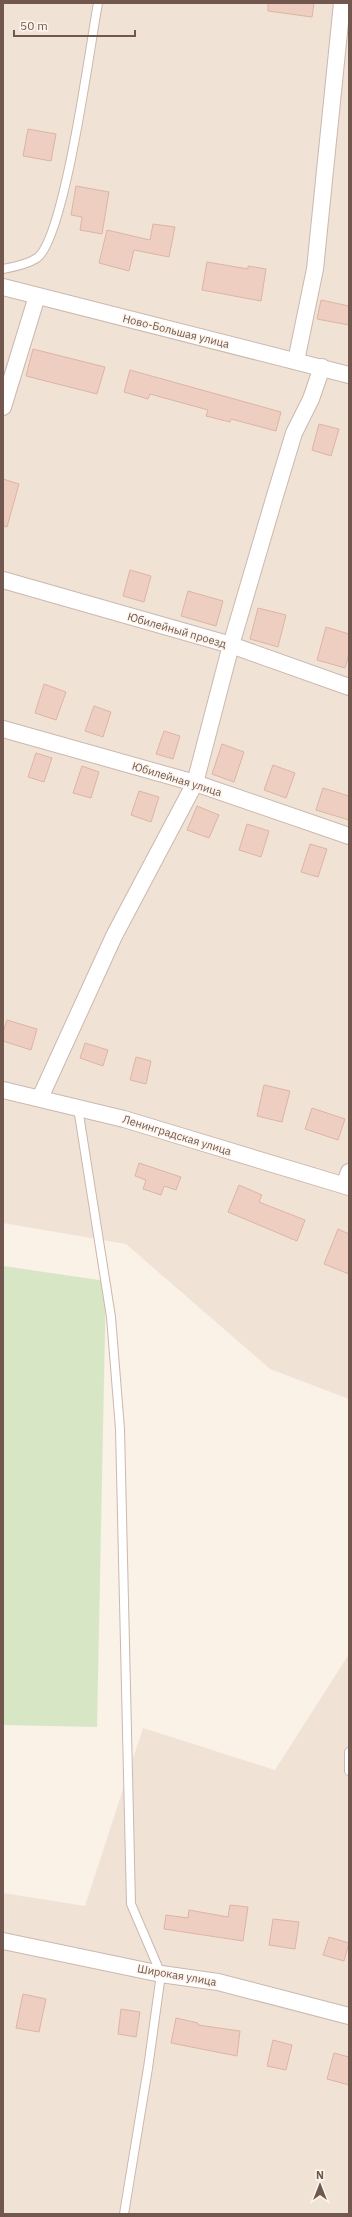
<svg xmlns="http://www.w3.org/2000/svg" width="352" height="2217" viewBox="0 0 352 2217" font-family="'IBM Plex Sans',sans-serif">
<rect width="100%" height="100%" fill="#faf1e7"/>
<path fill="#f1e2d6" d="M3,3H349V1399L270,1369L126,1244L3,1223Z
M349,1654V2214H3V1893L85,1906L143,1728L275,1770Z"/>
<path fill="#d7e7c6" d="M3,1266L106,1281L97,1727L3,1725Z"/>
<path fill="#edcec1" stroke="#deb4a3" d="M268,3H314L312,17L268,11Z
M28,129L56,134L51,161L23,156Z
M76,186L109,192L102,234L80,230L82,217L71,215Z
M153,224L175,227L169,257L134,250L129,271L99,263L107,230L150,240Z
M207,262L248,269V266L266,269L261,301L202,290Z
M321,300L349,306V325L317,319Z
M33,349L105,367L97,394L26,376Z
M130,370L281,412L276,431L231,419L230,422L206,416L208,410L150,394L148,399L124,392Z
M319,424L339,429L331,456L312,450Z
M3,479L19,484L7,527L3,526Z
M130,570L151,576L144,602L123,596Z
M188,591L223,601L216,626L181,616Z
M258,608L286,615L278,647L250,639Z
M326,627L349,634V654L345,668L317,660Z
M44,684L66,692L56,720L35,713Z
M94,706L111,712L103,737L85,731Z
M164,731L180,736L173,759L156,754Z
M222,744L244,752L234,782L212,774Z
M36,753L52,758L44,782L28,777Z
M273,765L295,773L286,798L264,790Z
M82,766L99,772L91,798L73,793Z
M323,788L349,796V820L316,810Z
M139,791L159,797L151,822L131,815Z
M197,806L219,815L209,838L187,830Z
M247,824L269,831L261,857L239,850Z
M310,844L327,849L318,877L301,872Z
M7,1020L37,1029L31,1050L3,1041V1032Z
M85,1043L108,1050L103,1066L80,1058Z
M136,1057L151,1061L146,1084L130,1080Z
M264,1085L290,1091L282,1122L257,1116Z
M312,1108L345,1119L338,1140L305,1129Z
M139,1163L181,1177L176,1190L164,1186L161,1195L143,1189L146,1180L135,1176Z
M239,1185L262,1195L259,1202L305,1220L297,1241L228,1212Z
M338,1229L349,1234V1274L324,1264Z
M230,1905L248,1907L243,1941L164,1929L166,1915L188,1918L189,1910L228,1917Z
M273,1919L299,1922L295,1949L269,1945Z
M329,1937L349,1943L344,1961L323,1955Z
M23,1994L46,1999L39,2032L16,2028Z
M121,2009L140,2012L136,2037L118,2034Z
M176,2018L198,2023V2025L240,2031L237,2056L171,2043Z
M273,2040L292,2045L286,2070L267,2066Z
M334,2053L349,2057V2085L327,2079Z"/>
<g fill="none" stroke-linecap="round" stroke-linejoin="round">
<g stroke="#cbb8ae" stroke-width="10">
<path id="service" d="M3,269C14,267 28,264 37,258C65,238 90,45 98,3
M78,1108L111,1317L120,1429L131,1904L161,1974L148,2068L124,2214
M349,1752V1771"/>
</g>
<g stroke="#cbb8ae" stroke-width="18">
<path id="minor" d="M3,287L349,375
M296,361L315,269L342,3
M3,407L37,296
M3,580L231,645L349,687
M3,729L195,783L349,836
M3,1090L124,1119L349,1187
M40,1098L114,936L195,783L231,645L274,499L294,433L311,399L322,367
M344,1185L349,1172
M3,1941L161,1974L218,1982L349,2016"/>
</g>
<use href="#service" stroke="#fff" stroke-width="8"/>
<use href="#minor" stroke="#fff" stroke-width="16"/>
</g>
<g text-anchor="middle" stroke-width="3" stroke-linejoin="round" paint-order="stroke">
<g font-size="11" fill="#71574d" stroke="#fdf5ed">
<text transform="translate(176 331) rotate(14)" y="4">Ново-Большая улица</text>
<text transform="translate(177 630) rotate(16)" y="4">Юбилейный проезд</text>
<text transform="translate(177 779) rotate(17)" y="4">Юбилейная улица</text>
<text transform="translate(177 1135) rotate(17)" y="4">Ленинградская улица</text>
<text transform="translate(177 1975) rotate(10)" y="4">Широкая улица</text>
</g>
</g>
<rect width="352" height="2217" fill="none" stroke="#71574d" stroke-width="8"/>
<g transform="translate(320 2185)" stroke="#fdf5ed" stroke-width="3" paint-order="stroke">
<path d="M0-3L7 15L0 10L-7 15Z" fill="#71574d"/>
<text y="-6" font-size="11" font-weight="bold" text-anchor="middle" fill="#71574d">N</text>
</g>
<path d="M14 30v6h121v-6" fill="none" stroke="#71574d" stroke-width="2"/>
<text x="20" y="30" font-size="12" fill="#71574d" stroke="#fdf5ed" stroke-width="3" paint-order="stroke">50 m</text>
</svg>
